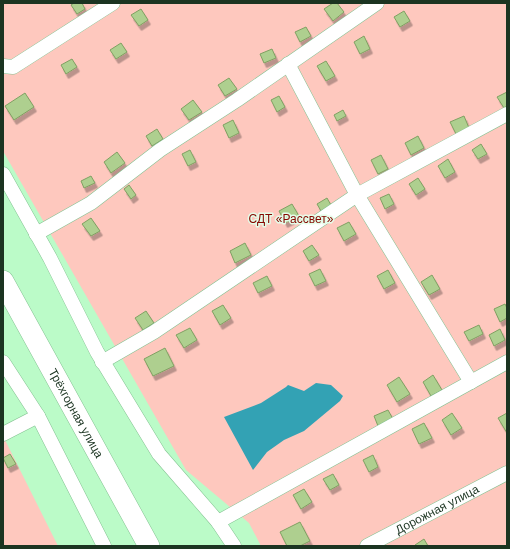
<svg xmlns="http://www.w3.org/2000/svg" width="510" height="549" viewBox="0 0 510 549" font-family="Arial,sans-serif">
<defs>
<filter id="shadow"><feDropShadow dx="2.5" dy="4.5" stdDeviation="0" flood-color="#0004"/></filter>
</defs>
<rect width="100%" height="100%" fill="#bbfbc8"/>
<path fill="#fec8be" d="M3,3H507V546H261L249,523L186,470L3,151Z
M3,436L58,546H3Z"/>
<path fill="#33a2b4" d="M316,383L331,385L343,396L340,401L304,431L284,440L267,452L253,470L224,417L261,403L286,387L288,385L304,391Z"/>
<path fill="#aecf8f" stroke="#80a062" filter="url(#shadow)" d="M74,3H82L85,9L77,14L71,5Z
M333,3H337L344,12L333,21L324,9Z
M141,9L148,20L139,26L131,15Z
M404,11L410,21L400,27L394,17Z
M306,27L311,36L300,42L295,32Z
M364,36L370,49L360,54L354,42Z
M121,43L127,52L116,59L110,50Z
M272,49L276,58L264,63L260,54Z
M72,59L77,67L66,74L61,65Z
M326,61L335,76L326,81L317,66Z
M229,78L237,89L225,96L218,85Z
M507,92V106L504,108L497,97Z
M25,93L34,107L14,120L5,106Z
M279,96L285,107L277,112L271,100Z
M193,100L202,112L189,120L181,109Z
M343,110L346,116L337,121L334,115Z
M464,116L469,128L456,134L450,122Z
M233,120L239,133L229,138L223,125Z
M157,129L163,139L152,146L146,136Z
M418,136L424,148L411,155L405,143Z
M481,144L487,154L478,159L472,150Z
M190,150L196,162L188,166L182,154Z
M117,152L125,163L111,173L104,162Z
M381,155L388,169L378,174L371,160Z
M448,159L455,172L445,178L438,166Z
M91,176L95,183L84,188L81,181Z
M418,178L425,189L416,195L409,184Z
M129,185L136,195L131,199L124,189Z
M389,194L394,204L385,209L380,198Z
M327,198L331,205L321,211L317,204Z
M292,204L299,216L285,223L279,211Z
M91,218L100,231L91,236L82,224Z
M349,222L356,234L344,241L337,228Z
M245,243L251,255L235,263L230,251Z
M312,245L319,255L309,261L303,251Z
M320,269L326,281L315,286L309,274Z
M388,270L395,283L384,289L377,276Z
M432,275L440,289L429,295L421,282Z
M267,276L272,286L258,293L253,283Z
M505,304L507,308V318L500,322L494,309Z
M223,305L231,318L220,325L212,311Z
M146,311L154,323L143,330L135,318Z
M479,325L483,334L469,341L464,332Z
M190,328L197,340L184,348L176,335Z
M500,329L505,340L494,346L489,335Z
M165,348L174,366L153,376L144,359Z
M433,375L442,390L431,396L423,382Z
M399,377L410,394L397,402L387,385Z
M388,410L393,419L378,426L374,416Z
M452,413L462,428L451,435L442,420Z
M507,413V433L498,418Z
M424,423L432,438L419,444L412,429Z
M10,454L16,464L8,468L3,458Z
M373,455L378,467L369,472L363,460Z
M333,474L339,485L330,490L323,479Z
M304,489L312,502L301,509L293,495Z
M300,522L310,541L300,546H287L280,532Z
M424,539L428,546H416L415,545Z"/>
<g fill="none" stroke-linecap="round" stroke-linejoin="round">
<g stroke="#84c292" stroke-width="15">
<g id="minor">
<path d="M288,64L357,195L471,382"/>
<path d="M3,66L13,67L113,3"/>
<path d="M3,174L50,258L97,352L159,454L218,522L234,546"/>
<path d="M36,234L91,203L160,150L237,100L377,3"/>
<path d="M3,362L38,416L104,546"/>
<path d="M102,362L154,332L357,195L507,114"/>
<path d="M3,434L38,416"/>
<path d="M218,522L507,362"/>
<path id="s1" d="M367,546L507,473"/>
</g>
</g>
<g stroke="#84c292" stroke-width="22">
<g id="highway">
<path id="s2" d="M3,281L149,546"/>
</g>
</g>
<use href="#minor" stroke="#fff" stroke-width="14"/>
<use href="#highway" stroke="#fff" stroke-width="21"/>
</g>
<g text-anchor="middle" stroke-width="3" stroke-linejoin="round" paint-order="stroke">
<g font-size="12" fill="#860700" stroke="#e4fde9">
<text x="291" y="223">СДТ «Рассвет»</text>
</g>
<g font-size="12" fill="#1b3421" stroke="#e4fde9">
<text dy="4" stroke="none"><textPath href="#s2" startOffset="151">Трёхгорная улица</textPath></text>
<text dy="4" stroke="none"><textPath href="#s1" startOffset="79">Дорожная улица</textPath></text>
</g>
</g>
<rect width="510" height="549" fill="none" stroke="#1b3421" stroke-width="8"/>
</svg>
